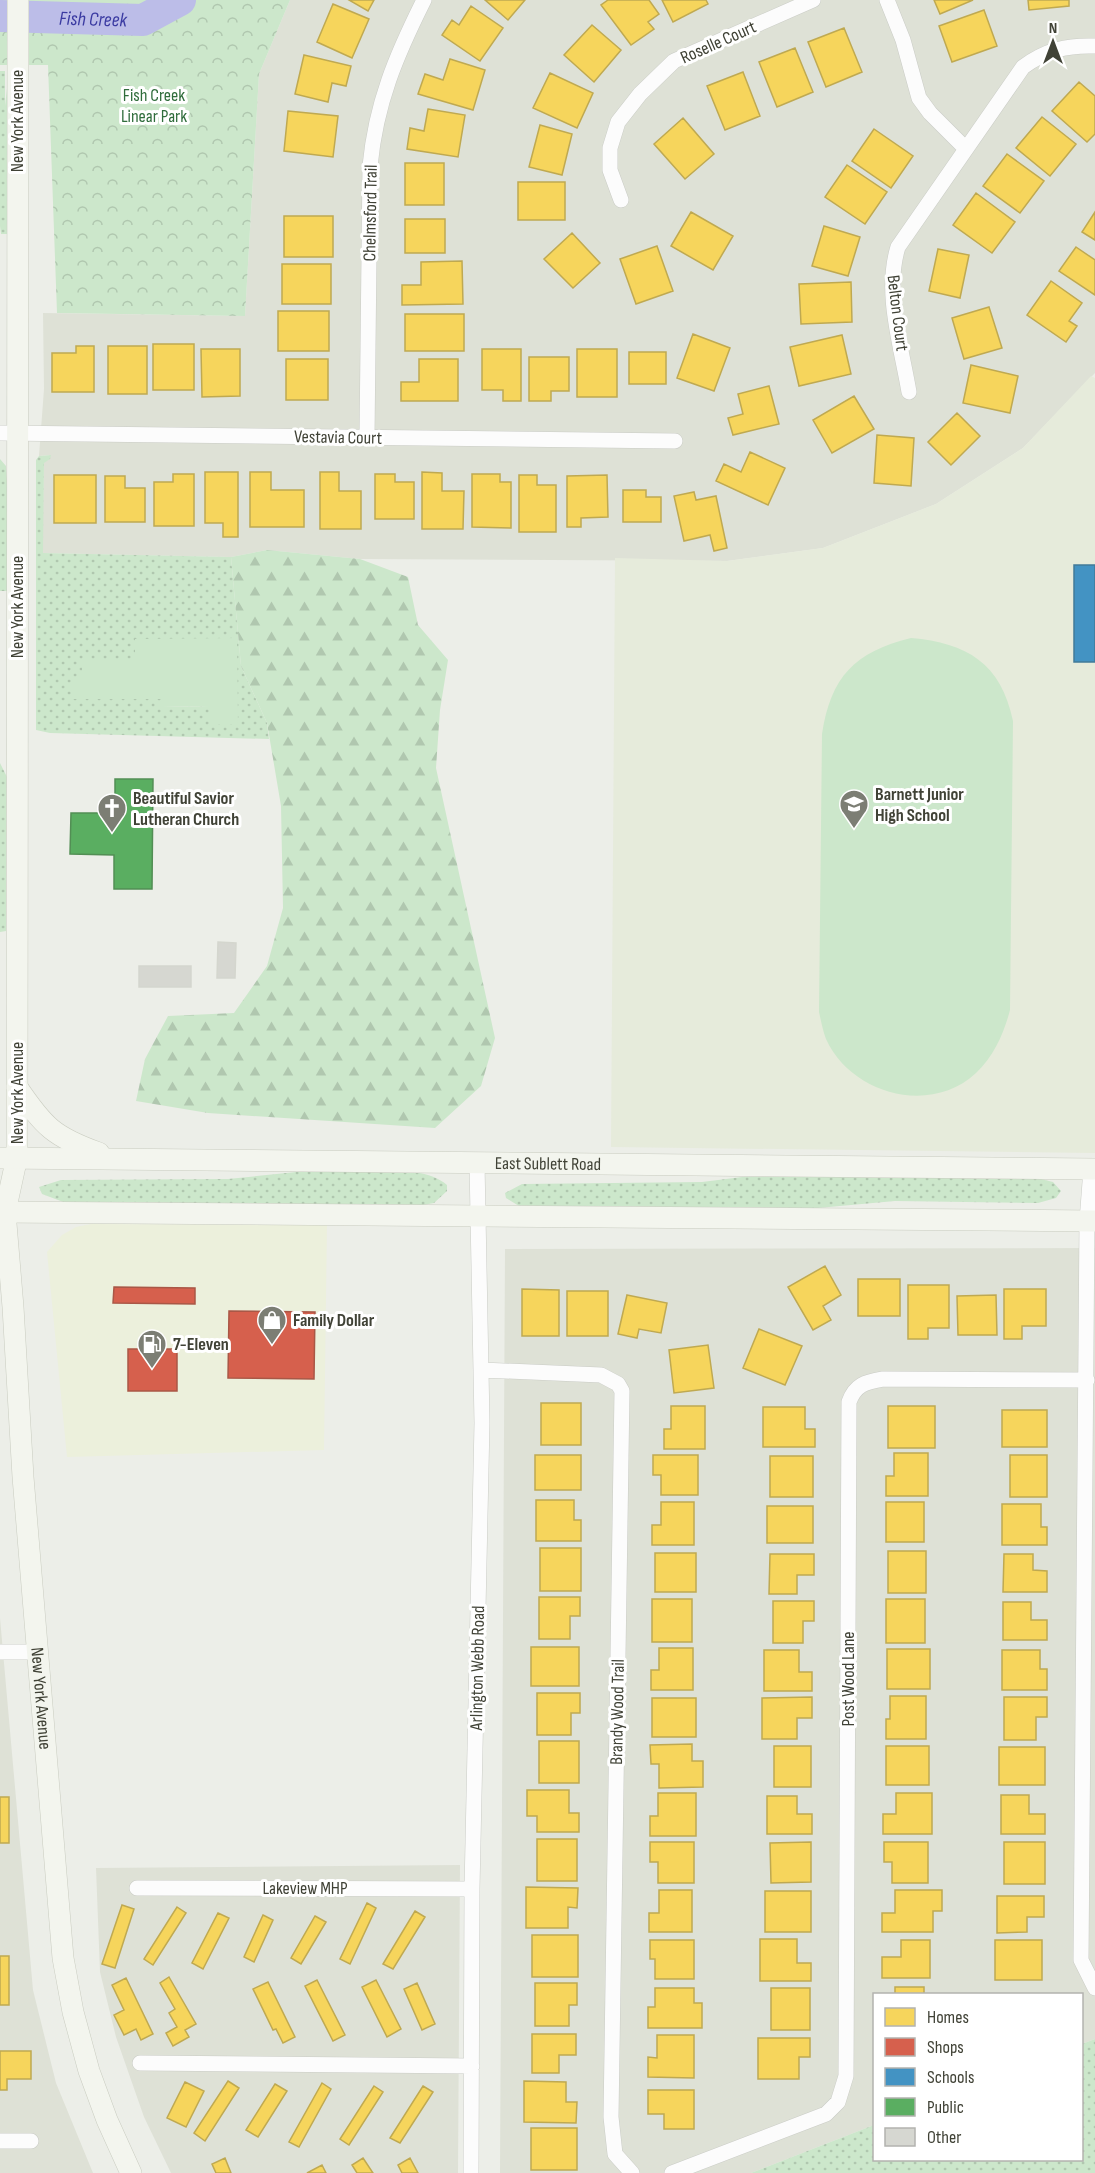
<svg xmlns="http://www.w3.org/2000/svg" width="1095" height="2173" viewBox="0 0 1095 2173" font-family="'Sofia Sans Condensed',sans-serif">
<defs>
<pattern id="grass-dots" width="8" height="8" patternUnits="userSpaceOnUse" patternTransform="scale(1.5)"><rect width="8" height="8" fill="#cce7cb"/><path d="M2 2h.1M6 6h.1" fill="none" stroke="#b0c7af" stroke-width="1.8" stroke-linecap="round"/></pattern>
<pattern id="forest-firs" width="22" height="20" patternUnits="userSpaceOnUse" patternTransform="scale(1.5)"><rect width="22" height="20" fill="#cce7cb"/><path d="M5 1l3.5 6h-7zM16 11l3.5 6h-7z" fill="#b0c7af"/></pattern>
<pattern id="park-crowns" width="20" height="18" patternUnits="userSpaceOnUse" patternTransform="scale(1.5)"><rect width="20" height="18" fill="#cce7cb"/><path d="M2 6a3 3 0 1 1 6 0M12 15a3 3 0 1 1 6 0" fill="none" stroke="#b0c7af"/></pattern>
</defs>
<rect width="100%" height="100%" fill="#eceee8"/>
<path fill="#dee1d6" d="M290,0H1095V373L1023,448L936,504L823,548L727,561L360,559L267,550L231,557L42,553L44,462L50,455L39,456L44,389L43,313L245,316L259,74Z
M1095,1248V2039L1082,2044V1994H874V2125L751,2173H500L505,1249Z
M0,1618L33,1990L56,2083L93,2173H0Z
M460,1865L458,2173H171L144,2117L116,2037L100,1972L96,1868Z"/>
<path fill="#ecf0dc" d="M91,1224L327,1225L324,1450L67,1457L47,1252L62,1235L76,1227Z"/>
<path fill="#e6ebdb" d="M1091,376L1095,378V1153L611,1147L615,558L727,561L823,548L936,504L1023,448Z"/>
<path fill="url(#grass-dots)" fill-rule="evenodd" d="M0,71H5V106L9,71L8,234H1L0,226Z
M51,455L50,459L44,463L43,553L231,557L241,666L267,723L269,739L50,733L36,730V460L39,456ZM135,639L237,724L209,723V706L164,707L163,699H72V679H82V660H135Z
M0,459L6,466L7,481V591H0Z
M0,763L7,777L6,931L0,932Z
M316,1170C350,1171 421,1162 447,1185V1191L434,1203L423,1205L66,1203L42,1194L39,1187L61,1180L228,1179Z
M826,1175L1037,1178L1053,1182L1061,1191L1056,1198L1038,1203L895,1201L818,1208L519,1206L506,1198L505,1193L522,1184L702,1182L742,1177Z
M1095,2039V2173H751L874,2125V2160H1082V2044Z"/>
<path fill="url(#forest-firs)" d="M267,550L360,559L408,577L418,625L448,660L440,710L436,768L495,1038L481,1086L435,1128L208,1113L136,1101L145,1059L168,1016L234,1013L267,966L283,908L281,806L267,723L241,666L231,557Z"/>
<path fill="url(#park-crowns)" d="M0,0H290L259,74L245,316L57,313L48,65H0Z"/>
<path fill="#cce7cb" d="M237,638L238,724H209V706L163,707V699H72V679H82V660H135V639Z
M911,638C967,643 1001,663 1013,721L1010,1010C1004,1033 994,1056 976,1073C930,1116 851,1094 826,1039C823,1031 821,1021 819,1012L822,734C831,677 854,652 911,638Z"/>
<path fill="#f6d55c" stroke="#bfa951" stroke-width="1.5" d="M349,0H374L368,11Z
M485,0H525L508,20Z
M608,0H649L659,14L648,22L654,29L631,45L601,5Z
M662,0H706L708,4L673,22Z
M934,0H973L940,14Z
M1028,0H1069V6L1029,10Z
M333,4L369,19L352,58L317,42Z
M471,6L503,28L480,61L442,35L452,20L459,25Z
M984,10L997,46L952,62L939,26Z
M592,25L621,50L594,82L564,55Z
M844,28L862,72L826,87L808,42Z
M795,48L813,92L777,107L759,62Z
M304,55L351,66L346,86L332,83L328,102L295,94Z
M450,59L485,70L473,110L418,94L425,74L443,80Z
M743,72L760,116L725,130L707,86Z
M550,73L593,93L577,128L533,108Z
M1079,82L1095,96V134L1087,142L1052,111Z
M428,109L465,115L458,157L407,149L410,128L424,131Z
M288,111L338,116L333,157L284,151Z
M1042,117L1076,144L1050,176L1016,148Z
M683,118L714,154L685,179L654,144Z
M540,125L572,134L562,175L529,167Z
M874,129L913,156L891,188L852,161Z
M1007,154L1044,181L1020,213L983,186Z
M405,163H444V205H405Z
M847,165L887,192L865,224L825,197Z
M518,182H565V220H518Z
M976,193L1015,222L992,253L953,225Z
M691,212L733,236L713,270L671,246Z
M1095,212V240L1082,232Z
M284,216H333V257H284Z
M405,219H445V253H405Z
M824,226L860,237L848,276L812,266Z
M572,233L600,263L573,288L544,259Z
M657,246L673,291L636,304L620,259Z
M1076,247L1095,260V295L1059,271Z
M938,249L969,255L960,298L929,291Z
M462,261L463,304L402,305V285H421V262Z
M282,264H331V304H282Z
M1051,281L1082,303L1069,321L1077,326L1066,342L1027,315Z
M851,282L852,322L801,324L799,284Z
M989,307L1002,348L964,359L952,318Z
M278,311H329V351H278Z
M405,314H464V351H405Z
M693,334L730,348L714,391L677,378Z
M842,335L851,374L799,386L790,347Z
M153,344H194V390H153Z
M76,346H94V392H52V353H76Z
M108,346H147V394H108Z
M201,349H240V396L202,397Z
M482,349H521V401H503V390H482Z
M577,349H617V397H577Z
M629,352H666V384H629Z
M529,357H569V391H551V401H529Z
M286,359H328V400H286Z
M419,359H458V401H401V382H419Z
M971,365L1018,376L1010,413L963,403Z
M769,386L779,424L733,435L728,418L743,414L738,394Z
M854,396L874,429L832,453L813,420Z
M957,413L980,436L951,465L928,442Z
M877,435L914,438L911,486L874,483Z
M750,452L785,468L768,505L716,481L724,464L741,472Z
M205,472H238V537H223V523H205Z
M250,472H271V490H304V527H250Z
M320,472H339V491H361V529H320Z
M422,472L442,473V491H464L463,529H422Z
M173,474H194V526H154V482H173Z
M375,474H395V482H414V519H375Z
M472,474H500V482H511V528L472,527Z
M54,475H96V523H54Z
M519,475H537V485H556V532H519Z
M607,475L608,517L581,518V527H567V476Z
M105,476H125V488H145V522H105Z
M623,490H646V497H661V522H623Z
M694,492L696,500L716,496L727,548L714,551L710,535L684,541L674,496Z
M825,1266L841,1295L823,1306L831,1320L813,1330L788,1287Z
M858,1279H900V1316H858Z
M908,1285H949V1328H928V1339H908Z
M522,1289L559,1290V1336H522Z
M1004,1289H1046V1326H1022V1339H1004Z
M567,1291H608V1336H567Z
M627,1295L667,1303L661,1333L639,1329L637,1338L618,1334Z
M996,1295L997,1335H958L957,1296Z
M759,1329L802,1346L785,1385L743,1368Z
M708,1345L714,1388L674,1393L669,1350Z
M541,1403H581V1445H541Z
M671,1406H705V1449H664V1429H671Z
M888,1406H935V1448H888Z
M763,1407H805V1429H815V1447H763Z
M1002,1410H1047V1447H1002Z
M894,1453H928V1496H886V1476H894Z
M535,1455H581V1490H535Z
M653,1455H698V1495H661V1475H653Z
M1010,1455H1047V1497H1010Z
M770,1456H813V1497H770Z
M536,1500H574V1520H581V1541H536Z
M661,1502H694V1545H652V1525H661Z
M886,1502H924V1542H886Z
M1002,1504H1041V1527H1047V1545H1002Z
M767,1506H813V1543H767Z
M540,1548H581V1591H540Z
M888,1551H926V1593H888Z
M655,1553H696V1592H655Z
M770,1554H814V1575H797V1594H769Z
M1004,1554H1033V1570L1047,1571V1592H1003Z
M539,1597H580V1616H570V1639H539Z
M652,1599H692V1642H652Z
M886,1599H925V1643H886Z
M773,1601H814V1621H803V1643H773Z
M1003,1602H1031V1620H1047V1640H1003Z
M531,1647H579V1686H531Z
M659,1648H693V1690H651V1670H659Z
M887,1649H930V1689H887Z
M764,1650H799V1672H812V1691H764Z
M1002,1650H1040V1669H1047V1690H1002Z
M537,1693H580V1713H571V1735H537Z
M890,1696H926V1739H886V1719H890Z
M812,1697V1718H797V1739H762V1698Z
M1004,1697H1047V1717H1036V1740H1004Z
M652,1698H696V1737H652Z
M539,1741H579V1783H539Z
M692,1744V1761H703V1787L659,1788V1764H651L650,1745Z
M774,1746H811V1787H774Z
M886,1746H929V1785H886Z
M999,1747H1045V1785H999Z
M527,1790H569V1813H579V1832H537V1816H527Z
M658,1793H696V1836H650V1816H658Z
M896,1793H932V1834H883V1814H896Z
M1001,1795H1029V1814H1045V1834H1001Z
M767,1796H797V1814H812V1834H767Z
M0,1797H9V1843H0Z
M537,1839H577V1881H537Z
M650,1842H694V1883H658V1862H650Z
M811,1842V1882L771,1883L770,1843Z
M884,1842H928V1883H892V1862H884Z
M1004,1842H1045V1884H1004Z
M526,1887L578,1888L577,1908L568,1907V1928H526Z
M659,1890H692V1932H649V1913H659Z
M895,1890H942V1911H933V1932H882V1913H895Z
M765,1891H811V1932H765Z
M997,1896H1044V1917H1027V1932L997,1933Z
M367,1903L376,1908L350,1964L340,1959Z
M122,1905L134,1909L115,1968L102,1964Z
M177,1907L186,1913L153,1965L144,1959Z
M415,1911L425,1917L393,1969L383,1964Z
M218,1913L229,1918L203,1969L192,1963Z
M263,1915L273,1920L254,1962L244,1957Z
M315,1916L326,1922L301,1964L291,1958Z
M532,1935H578V1977H532Z
M760,1939H797V1963H811V1981H760Z
M650,1940H694V1979H655V1959H650Z
M901,1940H930V1978H882V1957H901Z
M995,1940H1042V1980H995Z
M0,1956H9V2005H0Z
M169,1977L196,2024L185,2030L189,2037L173,2046L166,2033L177,2027L169,2013L175,2009L160,1983Z
M126,1978L153,2034L141,2040L136,2029L124,2035L114,2015L124,2010L112,1985Z
M317,1980L345,2035L333,2041L305,1986Z
M376,1980L401,2029L387,2037L362,1987Z
M268,1982L295,2037L283,2043L276,2029L273,2030L253,1989Z
M417,1983L435,2024L422,2030L404,1989Z
M535,1983H577V2005H569V2026H535Z
M895,1987H924V1994H895Z
M655,1988H694V2003H702V2028H648V2007H655Z
M771,1988H810V2030H771Z
M532,2034H576V2055H559V2073H532Z
M657,2035H694V2078L648,2077V2057L657,2058Z
M758,2038H810V2057H799V2079H758Z
M0,2051H31V2079H7V2090H0Z
M228,2081L239,2088L205,2141L194,2133Z
M524,2081L566,2082V2102H577L576,2123L524,2122Z
M185,2082L204,2091L186,2127L167,2118Z
M322,2083L331,2089L299,2147L289,2142Z
M275,2084L287,2091L258,2137L246,2130Z
M374,2086L383,2092L349,2145L340,2139Z
M423,2086L433,2092L400,2143L390,2138Z
M648,2090H694V2129H664V2114H648Z
M531,2128H577V2170H531Z
M225,2158L231,2173H216L212,2164Z
M363,2158L373,2173H357L352,2165Z
M410,2158L418,2173H402L398,2165Z
M322,2165L326,2173H307Z"/>
<path fill="#d6604d" stroke="#a95746" stroke-width="1.5" d="M114,1287L195,1288V1304L113,1303Z
M229,1311L315,1312L314,1379L228,1378Z
M128,1349H177V1391H128Z"/>
<path fill="#4393c3" stroke="#427b99" stroke-width="1.5" d="M1074,565H1095V662H1074Z"/>
<path fill="#5aae61" stroke="#528e54" stroke-width="1.5" d="M115,779H153L152,889H114V855L70,854L71,813H115Z"/>
<g fill="none" stroke-linecap="round" stroke-linejoin="round">
<path stroke="#bcbde8" stroke-width="32" id="s1" d="M0,16L143,20L180,0"/>
</g>
<path fill="#d6d7d1" stroke="#d4d6ce" stroke-width="1.5" d="M218,942L236,943L235,978H217Z
M139,966H191V987H139Z"/>
<g fill="none" stroke-linecap="round" stroke-linejoin="round">
<g stroke="#caccc6" stroke-width="16">
<path id="minor" d="M887,0L903,40L919,98L930,113L965,148
M621,200L610,170V148L618,122L640,94L674,61L813,0
M909,392C901,345 884,292 898,247L1023,67C1046,50 1067,45 1095,46
M0,433L675,441
M367,437L370,166C376,103 396,56 424,0
M1091,1169L1087,1221L1081,1960L1095,1988
M482,1370L601,1375L618,1384L622,1391L611,2117L615,2154L632,2173
M0,1652H38
M137,1888L472,1889
M140,2063L472,2066
M0,2141H31
M471,2173L472,1889L482,1423L477,1163
M672,2173L826,2114L838,2102L846,2076L849,1402C855,1385 865,1382 883,1379L1087,1380"/>
</g>
<g stroke="#c9ccc0" stroke-width="22">
<g id="secondary">
<path id="s2" d="M18,0L17,1157L5,1212L13,1307L23,1477L63,1958L73,2012L89,2071L107,2120L131,2173"/>
<path d="M17,1087C44,1127 54,1137 99,1153"/>
<path id="s3" d="M0,1158L1095,1169"/>
<path d="M0,1212L1095,1221"/>
</g>
</g>
<use href="#minor" stroke="#fcfcfc" stroke-width="15"/>
<use href="#secondary" stroke="#f3f5ee" stroke-width="21"/>
</g>
<defs>
<g id="school-pin" transform="scale(1.5)"><path d="M0 17L-7.5 6A9.5 9.5 0 1 1 7.5 6Z" fill="#7c7e74" stroke="#fff"/><path d="M0-5L7-2L0 1L-7-2ZM-4 1L0 2.5L4 1V4Q0 6-4 4Z" fill="#fff"/></g>
<g id="church-pin" transform="scale(1.5)"><path d="M0 17L-7.5 6A9.5 9.5 0 1 1 7.5 6Z" fill="#7c7e74" stroke="#fff"/><path d="M-1.2-6h2.4v3.5h3.3v2.4h-3.3V6h-2.4V-.1h-3.3v-2.4h3.3Z" fill="#fff"/></g>
<g id="shop-pin" transform="scale(1.5)"><path d="M0 17L-7.5 6A9.5 9.5 0 1 1 7.5 6Z" fill="#7c7e74" stroke="#fff"/><path d="M-5-2.5h2.3a2.7 3.5 0 0 1 5.4 0H5L5.5 6h-11ZM-1.5-2.5h3a1.5 2.3 0 0 0-3 0Z" fill="#fff"/></g>
<g id="fuel-pin" transform="scale(1.5)"><path d="M0 17L-7.5 6A9.5 9.5 0 1 1 7.5 6Z" fill="#7c7e74" stroke="#fff"/><path d="M-5.5-6h7V0h2V4h1.3V-2.5L3-4.5l.8-.8L6-3V5H2.5V1h-1V6h-7ZM-4.2-4.7v3.2H.2V-4.7Z" fill="#fff"/></g>
</defs>
<g fill-rule="evenodd">
<use href="#school-pin" x="854" y="804"/>
<use href="#church-pin" x="112" y="808"/>
<use href="#shop-pin" x="272" y="1320"/>
<use href="#fuel-pin" x="152" y="1344"/>
</g>
<g text-anchor="middle" stroke-width="6" stroke-linejoin="round" paint-order="stroke">
<g font-size="18" fill="#404236" stroke="#fff">
<text transform="translate(718 42) rotate(-24)" y="6">Roselle Court</text>
<text transform="translate(17 121) rotate(-90)" y="6">New York Avenue</text>
<text transform="translate(370 213) rotate(-89)" y="6">Chelmsford Trail</text>
<text transform="translate(898 313) rotate(83)" y="6">Belton Court</text>
<text transform="translate(338 437) rotate(1)" y="6">Vestavia Court</text>
<text transform="translate(17 607) rotate(-90)" y="6">New York Avenue</text>
<text transform="translate(17 1093) rotate(-90)" y="6">New York Avenue</text>
<text dy="6" stroke="none"><textPath href="#s3" startOffset="548">East Sublett Road</textPath></text>
<text transform="translate(477 1668) rotate(-89)" y="6">Arlington Webb Road</text>
<text transform="translate(848 1679) rotate(-90)" y="6">Post Wood Lane</text>
<text dy="6" stroke="none"><textPath href="#s2" startOffset="1701">New York Avenue</textPath></text>
<text transform="translate(617 1712) rotate(-89)" y="6">Brandy Wood Trail</text>
<text x="305" y="1894">Lakeview MHP</text>
</g>
<g font-size="18" fill="#306d3c" stroke="#fff">
<text x="154" y="101">Fish Creek<tspan x="154" dy="21">Linear Park</tspan></text>
</g>
<g font-size="18" font-weight="bold" fill="#404236" stroke="#fff" text-anchor="start">
<text x="875" y="800">Barnett Junior<tspan x="875" dy="21">High School</tspan></text>
<text x="133" y="804">Beautiful Savior<tspan x="133" dy="21">Lutheran Church</tspan></text>
<text x="293" y="1326">Family Dollar</text>
<text x="173" y="1350">7-Eleven</text>
</g>
<g font-size="20" font-style="italic" fill="#3b3ba2" stroke="#fff">
<text dy="7" stroke="none"><textPath href="#s1" startOffset="93">Fish Creek</textPath></text>
</g>
</g>
<rect x="873" y="1993" width="210" height="168" fill="#ffffff" stroke="#b3b3af" stroke-width="1.5"/>
<rect x="885" y="2008" width="30" height="18" fill="#f6d55c" stroke="#b3b3af" stroke-width="1.5"/>
<text x="927" y="2023" font-size="18" fill="#404236">Homes</text>
<rect x="885" y="2038" width="30" height="18" fill="#d6604d" stroke="#b3b3af" stroke-width="1.5"/>
<text x="927" y="2053" font-size="18" fill="#404236">Shops</text>
<rect x="885" y="2068" width="30" height="18" fill="#4393c3" stroke="#b3b3af" stroke-width="1.5"/>
<text x="927" y="2083" font-size="18" fill="#404236">Schools</text>
<rect x="885" y="2098" width="30" height="18" fill="#5aae61" stroke="#b3b3af" stroke-width="1.5"/>
<text x="927" y="2113" font-size="18" fill="#404236">Public</text>
<rect x="885" y="2128" width="30" height="18" fill="#d6d7d1" stroke="#b3b3af" stroke-width="1.5"/>
<text x="927" y="2143" font-size="18" fill="#404236">Other</text>
<g transform="translate(1053 42)" stroke="#ffffff" stroke-width="4.5" paint-order="stroke">
<path d="M0-4.5L10 22L0 15L-10 22Z" fill="#404236"/>
<text y="-9" font-size="16" font-weight="bold" text-anchor="middle" fill="#404236">N</text>
</g>
</svg>
